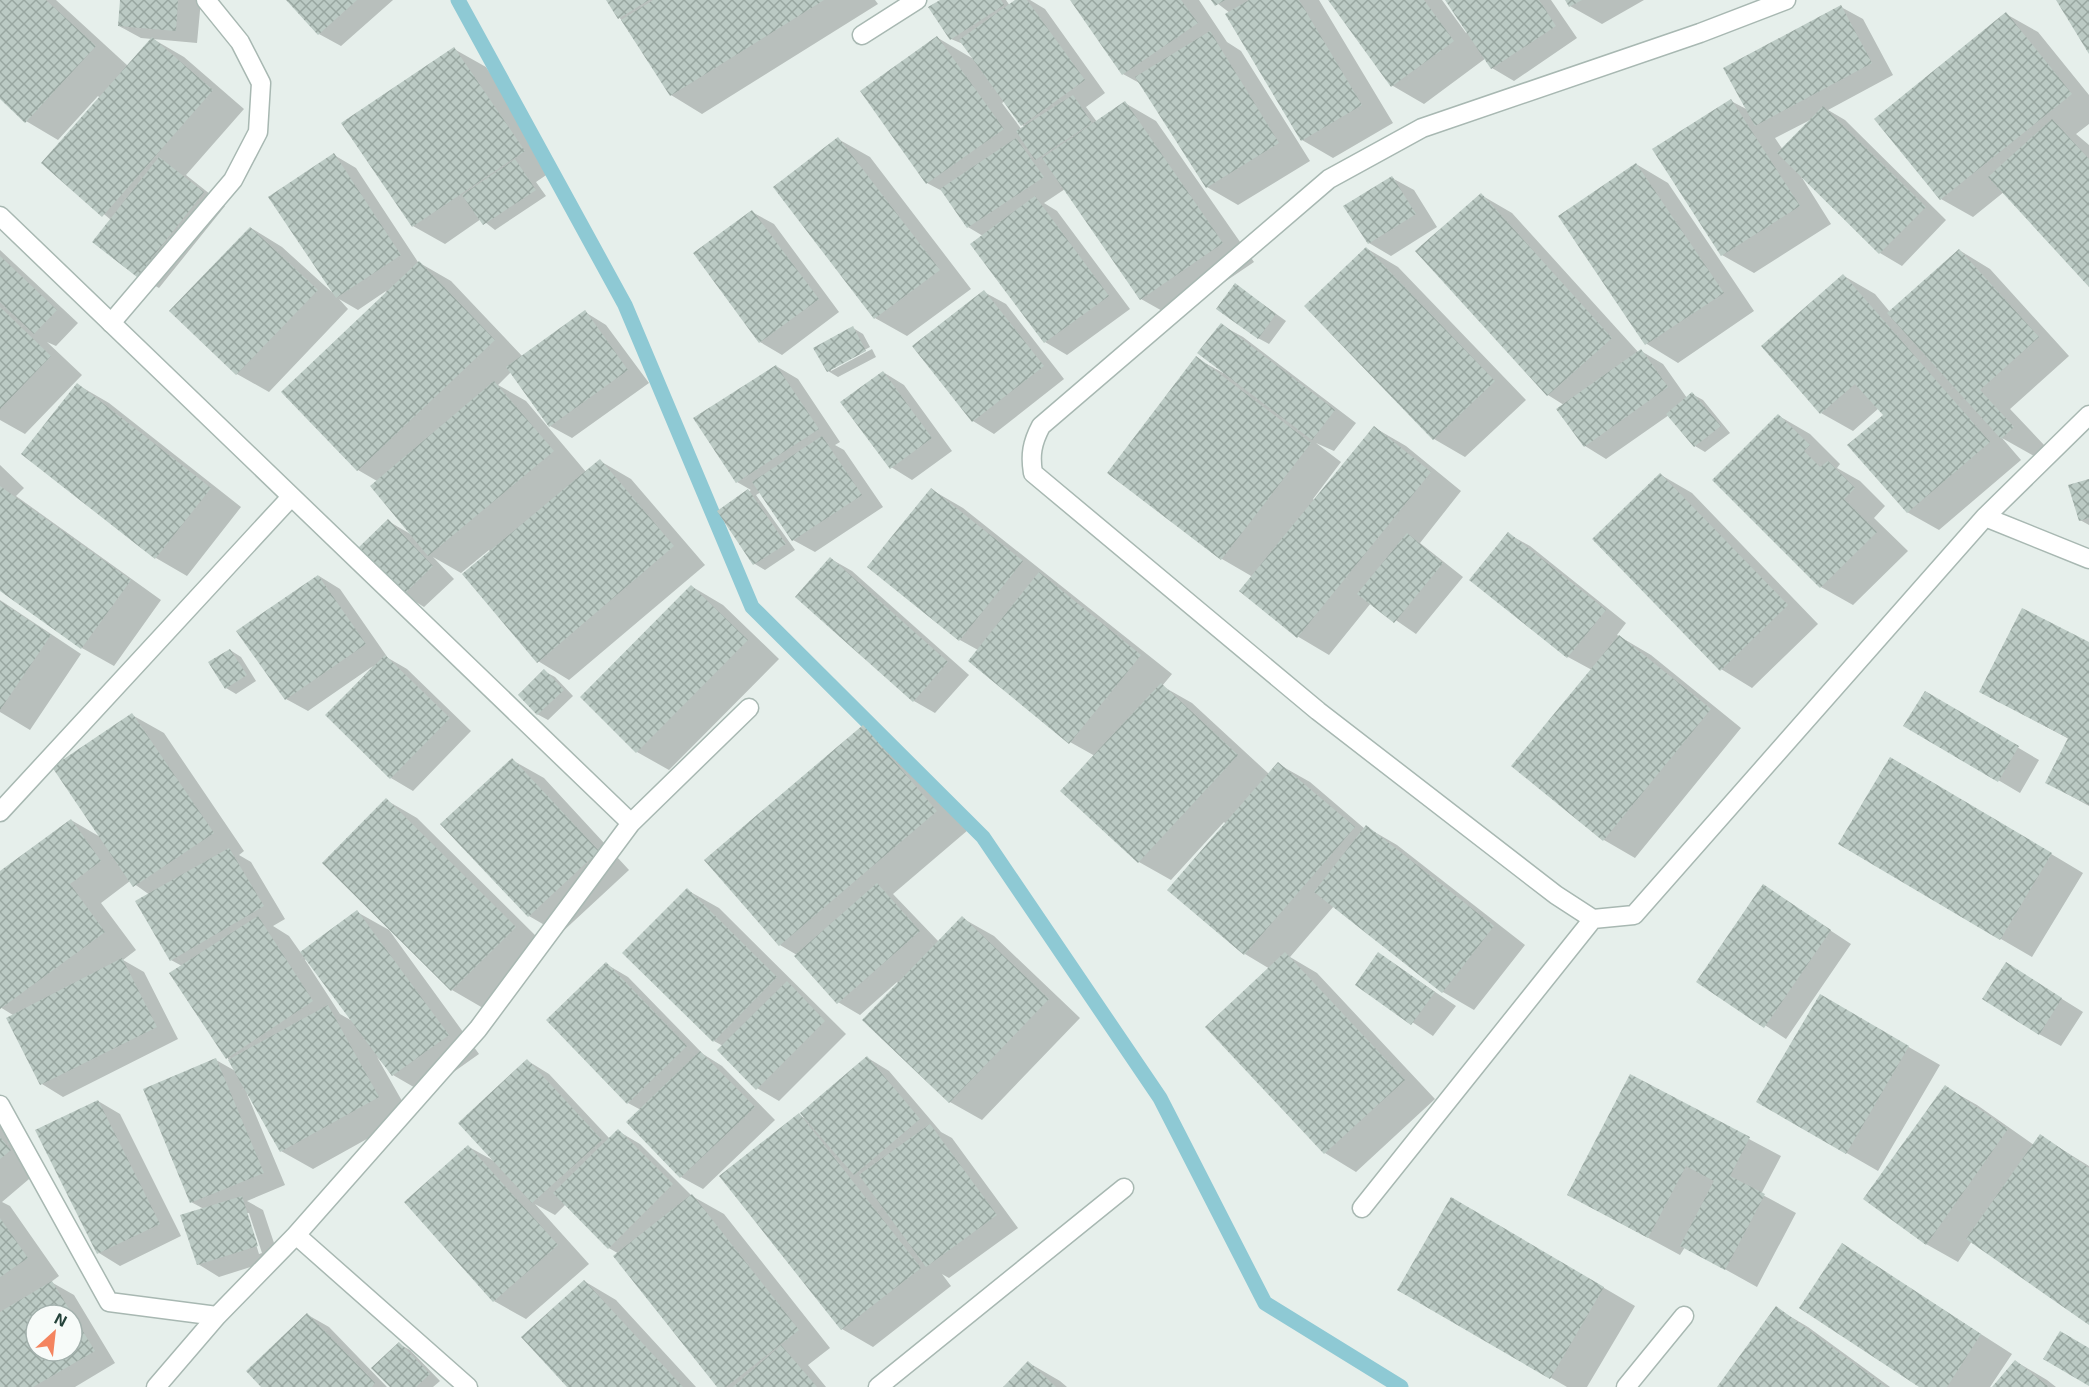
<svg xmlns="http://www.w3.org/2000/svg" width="2089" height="1387" viewBox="0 0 2089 1387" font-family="'Exo 2',sans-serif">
<defs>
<pattern id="building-cross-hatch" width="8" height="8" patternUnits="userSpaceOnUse" patternTransform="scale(1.5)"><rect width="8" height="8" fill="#bbcac4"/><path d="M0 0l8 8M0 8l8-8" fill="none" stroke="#98a6a0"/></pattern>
</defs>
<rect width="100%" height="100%" fill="#e6efeb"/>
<path fill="#0003" fill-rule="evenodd" d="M0,0H56L128,66L152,39L141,38L119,26L122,0H201L197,43L153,39L184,57L244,109L186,175L225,206L159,288L138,276L111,220L43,163L100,98L98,96L58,140L26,121L0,97Z
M288,0H393L341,46L319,34Z
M608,0H875L878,4L702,114L671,95Z
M943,0H1006L1010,6L1017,0H1030L1045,9L1105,93L1086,107L1097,122L1125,103L1156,121L1254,262L1173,317L1141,299L1065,189L1044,203L1057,211L1130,309L1067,355L1045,342L983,236L968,227L944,192L927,183L938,38L975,60L963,44L951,39ZM1005,101L1022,125L1026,127L1022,130L1002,103Z
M1071,0H1199L1227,42L1241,51L1310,161L1238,205L1207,187L1143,85L1123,74Z
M1213,0H1319L1393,123L1333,158L1302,140L1230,13Z
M1330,0H1442L1466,33L1468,32L1447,0H1551L1577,38L1514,81L1492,68L1486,58L1424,104L1393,86Z
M1566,0H1644L1602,24L1570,6Z
M1841,7L1863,19L1893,75L1828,110L1845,120L1946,220L1902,266L1880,253L1799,173L1831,224L1754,273L1722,255L1731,101L1748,110ZM1812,119L1783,150L1775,138Z
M2006,14L2038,32L2089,95V124L2076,134L2089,145V285L2004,192L1973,217L1941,199Z
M454,49L486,67L555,169L536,182L546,196L495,230L481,219L445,244L413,226Z
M838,139L870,157L971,289L907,336L875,318Z
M334,155L356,168L418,262L451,281L523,357L585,312L606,325L649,383L572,438L550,426L511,372L498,385L526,401L586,472L600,461L631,479L705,565L569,680L538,661L489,550L461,573L433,557L454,579L424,607L403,594L388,521L412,535L377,481L358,470L386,291L358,310L339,299L348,309L269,392L237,374L251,228L282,247L335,295Z
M1636,164L1668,183L1754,311L1678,363L1647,344L1560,216Z
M1392,178L1414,190L1437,227L1391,256L1369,243Z
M1481,195L1512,213L1639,353L1641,351L1663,364L1687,398L1692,394L1703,400L1730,433L1705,452L1695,446L1669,415L1606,459L1585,446L1564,405L1548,395Z
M752,212L774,224L839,312L782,355L760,342Z
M1366,248L1398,267L1526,400L1465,457L1434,439Z
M0,250L78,323L56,346L47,342L82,375L25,434L0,420Z
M1959,250L1990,269L2069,356L2010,409L2045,446L2034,456L2002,438L2021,460L1939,530L1907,512L1885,415L1879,408L1853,431L1821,413L1844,276L1875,294L1890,312Z
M1236,285L1286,321L1269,344L1258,338Z
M984,292L1006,304L1064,379L994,434L973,421Z
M1221,325L1243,337L1356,423L1334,451L1316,443L1341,462L1313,499L1315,501L1375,428L1406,446L1461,491L1420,543L1463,577L1416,634L1371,603L1329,655L1297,636L1253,577L1222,559L1109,473L1196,358L1223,373Z
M853,328L863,334L870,347L831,368V371L872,349L876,357L838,377L828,371Z
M776,366L798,379L840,442L835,445L844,450L883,507L815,552L793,540L761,492L756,495L795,550L765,570L755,564L719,512L751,490L737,482Z
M883,372L904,385L952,451L912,480L891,467Z
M78,385L109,403L241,507L187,576L156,558Z
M1779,416L1810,434L1840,464L1837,468L1860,481L1885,506L1874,518L1908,551L1853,605L1821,587L1714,480Z
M0,465L24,488L16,496L161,600L114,666L82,648L0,589Z
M1661,475L1692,493L1818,624L1752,688L1721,669Z
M2089,481V525L2080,520Z
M932,490L963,508L1172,674L1162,686L1192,703L1269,774L1278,764L1310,782L1365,829L1366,827L1397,845L1525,945L1474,1010L1443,992L1334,906L1290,957L1317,973L1435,1099L1356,1172L1325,1153L1270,969L1245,954L1169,889L1226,824L1224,822L1171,880L1139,862L1062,791L1095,756L1070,742L978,650L960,640Z
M1508,534L1530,546L1626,623L1617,635L1651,655L1741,728L1635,858L1604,840L1592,670L1568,657Z
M831,559L852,571L969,675L935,713L914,701Z
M319,576L340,589L388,658L407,669L471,731L413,791L391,778L327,715L373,666L308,711L286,699Z
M691,586L723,605L779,659L669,770L637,752L582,697Z
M0,600L81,654L30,730L0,712Z
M2089,643V806L2047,783L2069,739L1981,692Z
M230,650L241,657L256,681L236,694L226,688Z
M544,671L555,677L573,696L548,720L537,714Z
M1925,693L2039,760L2020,793L1905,725Z
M132,715L164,733L244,851L239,855L251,862L285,919L273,926L289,936L301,953L357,912L389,930L479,1054L424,1093L393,1075L377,1057L410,1115L313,1169L281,1151L249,1094H247L285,1185L247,1201L263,1210L279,1258L219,1277L198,1264L204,1209L191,1202L216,1060L237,1072L227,1057L182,966L171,960L150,895L130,881L101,903L136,950L123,960L144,972L178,1039L63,1097L42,1084L8,1018L13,1015L0,1007V873L71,820L102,838ZM307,958L354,1022L340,1014L305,960ZM246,1213H249L262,1253L259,1254Z
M863,727L894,745L968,830L893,894L939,942L962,918L994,936L1080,1018L982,1120L950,1102L864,1020L898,984L897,982L860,1015L838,1002L797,955L780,945Z
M512,760L544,778L629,870L560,934L529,916Z
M1922,777L2083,873L2032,957L2001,939Z
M386,800L417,818L546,946L483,1008L452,990Z
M1763,886L1851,944L1786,1039L1698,981Z
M687,890L719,908L846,1034L779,1101L757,1088L723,1046L714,1041Z
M1379,954L1456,1006L1433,1036L1357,985Z
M606,964L628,977L703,1054L722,1066L775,1120L703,1189L681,1177L641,1110L628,1103Z
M2027,977L2083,1012L2061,1046L2039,1034Z
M1820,996L1940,1065L1878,1171L1758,1102Z
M868,1058L889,1071L941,1132L952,1138L1018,1228L949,1278L942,1274L951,1286L873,1347L842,1329L799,1115L808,1120Z
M528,1061L549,1074L610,1139L618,1131L640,1144L692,1196L724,1214L830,1348L808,1365L826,1387H719L619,1254L609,1248L566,1204L555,1215L535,1204L589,1264L526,1319L494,1301L469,1147L496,1162Z
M1630,1076L1781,1156L1761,1194L1796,1213L1757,1287L1685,1247L1680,1255L1569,1195Z
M1945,1087L1977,1105L2034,1145L2040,1136L2089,1166V1323L1972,1241L1958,1262L1926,1244Z
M98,1101L120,1114L181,1236L120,1266L99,1253Z
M0,1119L42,1168L2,1202L10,1206L59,1276L51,1282L74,1295L115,1363L75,1387H0ZM36,1315H72V1351H36Z
M1452,1199L1635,1306L1587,1387H1567L1399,1289Z
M1842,1245L2012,1354L1990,1387H1921Z
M584,1281L616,1300L696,1387H569Z
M1776,1308L1808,1327L1890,1387H1719Z
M308,1315L329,1327L387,1387H264Z
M399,1344L410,1350L440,1381L433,1387H392Z
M2015,1361L2047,1380L2056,1387H1994Z
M1029,1363L1060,1381L1067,1387H1005Z"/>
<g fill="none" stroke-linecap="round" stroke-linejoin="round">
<path stroke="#8ec9d4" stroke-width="15" d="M458,0L625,305L752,607L983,837L1160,1098L1265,1303L1401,1387"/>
</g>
<path fill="url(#building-cross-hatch)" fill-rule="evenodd" d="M0,0H46L96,46L25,123L0,99Z
M120,0H178L176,31L118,26Z
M286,0H357L318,35Z
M606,0H649L618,19Z
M653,0H824L670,96L621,20Z
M940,0H1001L1004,5L950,40L928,7Z
M1015,0H1027L1085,80L1021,126L959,40Z
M1070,0H1181L1198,23L1122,75Z
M1211,0H1225L1215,6Z
M1249,0H1299L1362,105L1301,141L1225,14Z
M1328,0H1424L1454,41L1391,87Z
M1445,0H1539L1556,26L1491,69Z
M1565,0H1582L1569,7Z
M2056,0H2089V54Z
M1841,5L1872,63L1755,126L1723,68Z
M2006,12L2072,94L1940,200L1874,119Z
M1210,31L1279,143L1206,188L1135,77Z
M937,36L1004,129L926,184L860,91Z
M152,37L213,90L102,217L41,163Z
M454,47L525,151L412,227L341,123Z
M1073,95L1092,123L1035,160L1016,131Z
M1731,99L1800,206L1721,256L1652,149Z
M1125,101L1223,243L1140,300L1042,158Z
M1823,106L1926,207L1879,254L1777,153Z
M2052,119L2089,159V287L1988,177Z
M838,137L940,270L874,319L773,187Z
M1016,138L1044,177L967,228L940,189Z
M334,153L401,255L336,298L268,197Z
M159,157L204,192L137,277L92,242Z
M515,159L536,190L483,225L462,195Z
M1636,163L1724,293L1645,345L1558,216Z
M1392,176L1416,214L1368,244L1343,206Z
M1481,193L1612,338L1547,396L1415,251Z
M1035,196L1109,296L1044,343L970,244Z
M752,210L819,299L759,343L693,253Z
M250,227L318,290L236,375L169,311Z
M1366,247L1495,381L1433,440L1304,306Z
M1959,249L2039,337L1980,390L2014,427L2001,439L1887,313Z
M0,256L57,310L34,334L0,302Z
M419,261L495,340L357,471L281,392Z
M1843,274L1990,442L1907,513L1847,445L1883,415L1855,384L1820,414L1761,346Z
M1235,283L1276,314L1258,339L1216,309Z
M984,290L1044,366L972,422L912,346Z
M0,307L51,356L0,409Z
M585,310L628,370L549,427L506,367Z
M1221,323L1335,410L1312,440L1197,353Z
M853,326L866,351L827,372L813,348Z
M1641,349L1668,387L1584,447L1556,409Z
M1196,356L1311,443L1221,560L1107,473Z
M776,365L819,429L736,483L693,418Z
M883,371L932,438L890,469L840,402Z
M494,381L554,451L428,556L370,486Z
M77,383L211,488L155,559L21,454Z
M1692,392L1721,426L1694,447L1666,414Z
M1778,414L1810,445L1804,451L1820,467L1828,461L1855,488L1844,499L1877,532L1820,588L1712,480Z
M1374,426L1431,472L1297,638L1239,591Z
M822,436L862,495L792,541L752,482Z
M600,459L674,546L537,663L462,574Z
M1660,473L1788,605L1720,671L1592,539Z
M2089,479V518L2079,521L2068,485Z
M0,486L131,580L81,649L0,591Z
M931,488L1023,561L959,641L867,567Z
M748,489L786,544L753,565L717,511Z
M388,519L433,566L402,596L357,549Z
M1508,532L1606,610L1567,658L1469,580Z
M1407,533L1443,563L1394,623L1357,594Z
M830,557L948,662L913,702L795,597Z
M1039,572L1141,655L1069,744L968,661Z
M318,575L366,644L285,700L236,631Z
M691,585L748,640L636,753L580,697Z
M0,601L51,635L0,710Z
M2022,608L2089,642V805L2045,783L2068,738L1979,692Z
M1619,635L1711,709L1603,841L1511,766Z
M230,649L247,675L225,689L208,662Z
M385,655L450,718L390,779L325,715Z
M544,669L564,690L537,715L518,695Z
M1161,683L1238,755L1138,863L1060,791Z
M1925,691L2019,746L1998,782L1903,726Z
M132,713L214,833L133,887L52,767Z
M863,725L937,811L779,946L704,860Z
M1890,757L2052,853L2000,940L1838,844Z
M512,758L599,851L528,917L440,824Z
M1278,762L1355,827L1244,955L1167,890Z
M386,798L516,927L451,991L322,863Z
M71,819L101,861L70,884L105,932L0,1009V871Z
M1366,825L1494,926L1442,993L1314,892Z
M229,848L264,906L170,961L135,901Z
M877,883L920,931L837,1004L794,956Z
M1763,884L1831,930L1764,1028L1696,982Z
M687,888L777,977L713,1042L622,953Z
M357,910L449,1035L392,1076L300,952Z
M258,916L313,1001L226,1059L169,973Z
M962,916L1049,999L949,1103L862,1020Z
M1285,952L1405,1080L1324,1154L1205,1027Z
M1378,952L1435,992L1411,1025L1355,985Z
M122,958L157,1027L40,1085L6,1018Z
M606,962L687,1046L627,1104L546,1020Z
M2006,962L2062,998L2039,1035L1982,999Z
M787,981L825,1021L756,1090L717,1050Z
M1820,994L1909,1046L1846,1154L1756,1102Z
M328,1005L379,1097L280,1152L228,1060Z
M700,1051L755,1107L680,1178L626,1122Z
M867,1056L920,1119L854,1175L800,1113Z
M216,1058L264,1173L190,1203L143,1089Z
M527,1059L602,1140L532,1203L458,1123Z
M1630,1074L1750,1137L1730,1176L1765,1194L1725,1270L1680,1246L1714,1181L1686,1166L1648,1238L1567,1195Z
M1945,1085L2008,1129L1926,1245L1863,1199Z
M98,1100L160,1224L97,1254L35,1130Z
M799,1113L921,1268L841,1330L719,1176Z
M930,1124L997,1215L926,1267L859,1175Z
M618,1129L673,1184L608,1249L553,1193Z
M2040,1134L2089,1168V1325L1966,1239Z
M0,1137L11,1150L0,1159Z
M468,1145L558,1245L493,1302L404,1202Z
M692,1194L799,1330L726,1387H717L613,1256Z
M242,1196L258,1246L197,1265L180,1215Z
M1451,1197L1604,1287L1550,1379L1397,1290Z
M0,1218L28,1258L0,1277Z
M1842,1243L1981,1334L1947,1387H1919L1799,1308Z
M584,1280L683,1387H567L521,1337Z
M52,1281L95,1351L33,1387H0V1312ZM36,1315H72V1351H36Z
M1776,1306L1886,1387H1717Z
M307,1313L375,1383L372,1387H261L246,1371Z
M2060,1331L2089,1348V1386L2043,1359Z
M399,1342L430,1374L416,1387H390L371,1368Z
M781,1345L817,1387H733Z
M2015,1360L2049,1387H1992Z
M1028,1361L1056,1387H1003Z"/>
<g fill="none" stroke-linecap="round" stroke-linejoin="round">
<g stroke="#a8b8b2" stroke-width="21">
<path id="lane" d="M111,323L233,180L258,132L261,83L240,42L206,0"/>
</g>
<g stroke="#a8b8b2" stroke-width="21">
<path id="street" d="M1786,0L1700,33L1422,128L1329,179L1041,426C1032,443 1030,455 1033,473L1318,711L1556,895L1593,919L1634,915L1985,517L2089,415
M862,35L917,0
M0,216L631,823
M1985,517L2089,559
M0,812L291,497
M0,1105L109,1302L217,1316
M1362,1208L1593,919
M296,1235L468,1387
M156,1387L217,1316L296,1235L478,1029L631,823L749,708
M878,1387L1124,1188
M1626,1387L1684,1316"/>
</g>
<use href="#lane" stroke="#fff" stroke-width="18"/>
<use href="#street" stroke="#fff" stroke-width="18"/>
</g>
<g transform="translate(54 1333) rotate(27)"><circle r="28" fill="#f7fbf9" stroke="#a3b1ad" stroke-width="1.5"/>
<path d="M0-4.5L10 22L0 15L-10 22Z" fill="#f4845f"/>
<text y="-9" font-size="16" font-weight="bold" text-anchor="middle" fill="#24423a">N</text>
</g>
</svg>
